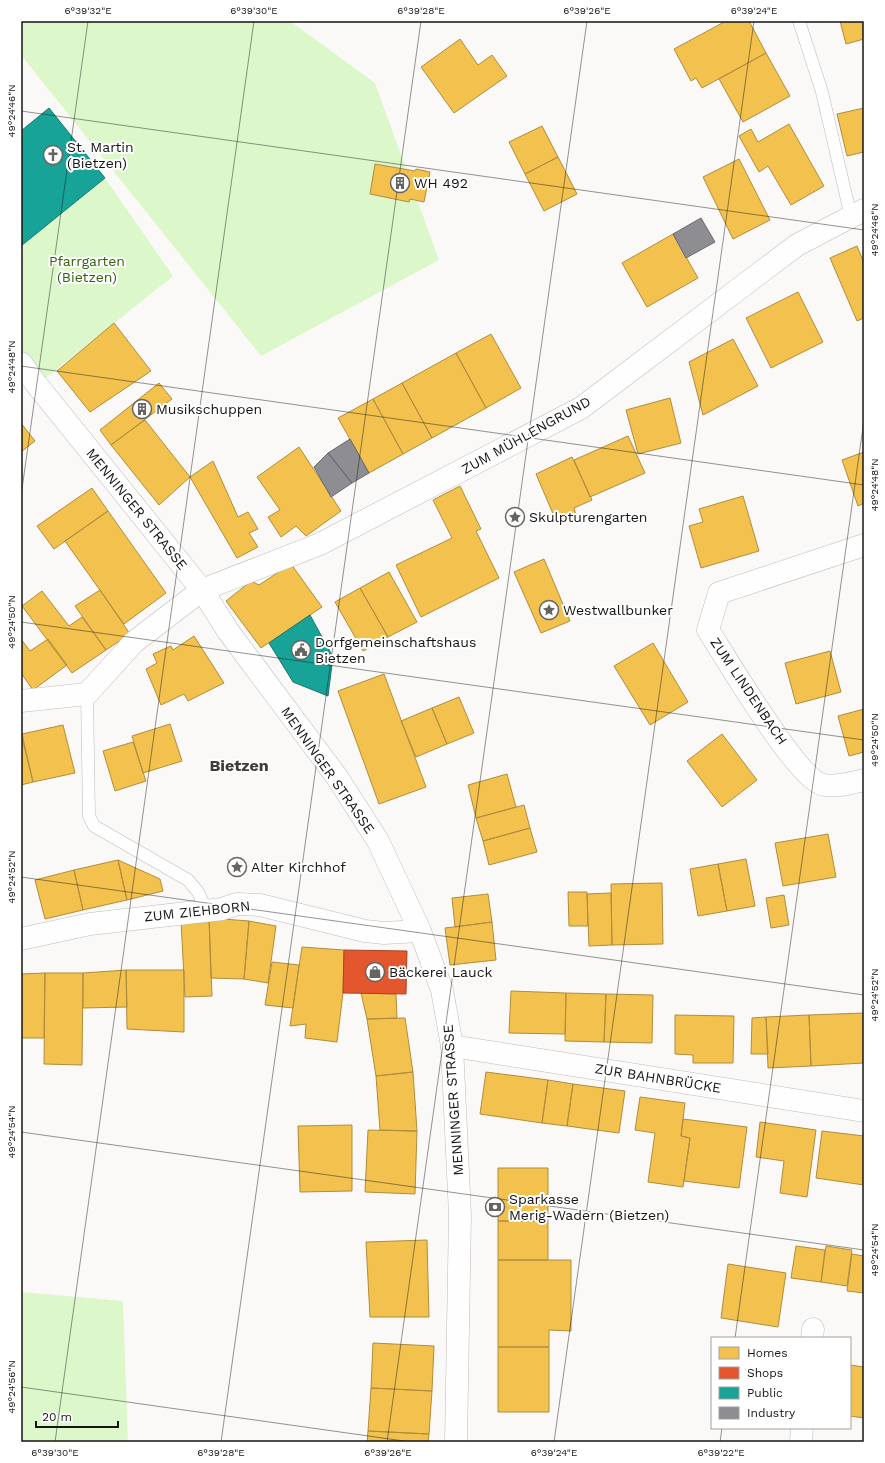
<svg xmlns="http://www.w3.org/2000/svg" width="885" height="1463" viewBox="0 0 885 1463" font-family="'Work Sans',sans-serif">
<rect width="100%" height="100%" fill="#fbf9f7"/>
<path fill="#dcf8ca" d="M21,21H290L375,83L439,260L261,356L21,55Z
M105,178L173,276L37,385L21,363V246Z
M21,1292L123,1301L128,1442H21Z"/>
<path fill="#f2c14e" stroke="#b08d3c" d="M726,21H749L766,53L702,88L696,78L691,81L674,49Z
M840,21H864V39L846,44Z
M460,39L478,65L492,55L507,76L454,113L421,67Z
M766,53L790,96L743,122L719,79Z
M864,108V152L847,156L837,114Z
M789,124L824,186L791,205L768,166L759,172L739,136L751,129L758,142Z
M542,126L558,157L525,174L509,142Z
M558,157L577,194L544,211L525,174Z
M739,159L770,220L733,239L703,177Z
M375,164L415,171L416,169L430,172L424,202L410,199L409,202L370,194Z
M673,234L698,278L647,307L622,263Z
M857,246L864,263V318L857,321L830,258Z
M798,292L823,342L771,368L746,318Z
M114,323L151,371L90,412L57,371Z
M491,334L521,388L486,408L456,353Z
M733,339L758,386L703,415L689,362Z
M456,353L486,408L432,438L402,383Z
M159,383L172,399L111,445L100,430Z
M402,383L432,438L403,454L373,399Z
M670,398L681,443L638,454L626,410Z
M373,399L403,454L369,473L338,418Z
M145,420L190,477L159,505L111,445Z
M21,423L35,441L21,452Z
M628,436L645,473L590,497L574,460Z
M299,447L341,511L306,536L296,526L281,537L268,517L280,510L257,477Z
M864,452V503L858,506L842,460Z
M572,457L592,500L574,508L576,515L557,523L536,474Z
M213,461L238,517L248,512L258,529L249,533L258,547L237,558L190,477Z
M460,486L481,529L476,531L499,578L421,617L396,565L452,538L433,500Z
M92,488L108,511L54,549L37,526Z
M743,496L759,551L701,568L689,526L703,522L699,509Z
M108,511L166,593L124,624L65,541Z
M544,559L570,621L541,633L514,572Z
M291,564L322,607L261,648L226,601L251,581L259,585Z
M389,572L417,622L388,637L360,588Z
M360,588L388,637L363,651L335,602Z
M100,590L130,634L106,650L75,606Z
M42,591L69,626L82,617L106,650L72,673L22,606Z
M194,636L224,683L188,701L184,694L161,705L146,669L157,663L153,654L171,646L173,650Z
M21,639L30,651L48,639L67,665L33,690L21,673Z
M653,643L688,702L650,725L614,666Z
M830,651L841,692L796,704L785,663Z
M384,674L426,787L379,804L338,691Z
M459,697L474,733L447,744L432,708Z
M432,708L447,744L416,757L401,721Z
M864,709V752L849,756L838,716Z
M170,724L182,761L143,773L132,736Z
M63,725L75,773L33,782L22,734Z
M21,734L33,782L21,785Z
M722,734L757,780L722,807L687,761Z
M133,742L146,781L115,791L103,751Z
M507,774L516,807L476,818L468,785Z
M524,805L530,828L483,841L476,818Z
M530,828L537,852L489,865L483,841Z
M828,834L836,877L783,886L775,843Z
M746,859L755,906L727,911L718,864Z
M118,860L160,879L163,891L127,900Z
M118,860L127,900L83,910L74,870Z
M718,864L727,911L698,916L690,869Z
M74,870L83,910L45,919L35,880Z
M662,883L663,944L612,945L611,884Z
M568,892H587L588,926H569Z
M611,893L612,945L589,946L587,894Z
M488,894L492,922L455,927L452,898Z
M784,895L789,925L771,928L766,898Z
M209,918L249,921L244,979L211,978Z
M209,918L212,996L185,997L181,921Z
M249,921L276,926L268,983L244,979Z
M492,922L496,960L450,965L445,928Z
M302,947L344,950L343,993L337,1042L305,1038L306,1024L290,1026Z
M272,962L299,965L293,1008L265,1005Z
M126,970H184V1032L127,1029Z
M126,970L127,1007L83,1008V973Z
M45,973L44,1038H21V974Z
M45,973H83L82,1065L44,1064Z
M511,991L566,993L565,1034L509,1033Z
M361,993L396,994L397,1018L367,1019Z
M566,993L606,994L604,1042L565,1041Z
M606,994L653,995L652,1043L604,1042Z
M864,1013V1063L811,1066L809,1015Z
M675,1015L734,1016L733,1063H693V1055L675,1054Z
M809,1015L811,1066L768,1068L766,1017Z
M766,1017L768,1054H751L752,1018Z
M405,1018L413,1072L376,1076L367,1019Z
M413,1072L417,1131L380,1130L376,1076Z
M486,1072L548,1080L542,1123L480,1114Z
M548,1080L573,1084L567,1126L542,1123Z
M573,1084L625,1091L619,1133L567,1126Z
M640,1097L685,1103L681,1136L690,1138L683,1187L648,1182L655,1133L635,1130Z
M683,1119L747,1127L739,1188L684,1181L690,1138L681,1136Z
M760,1122L816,1130L807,1197L780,1193L784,1161L756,1157Z
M352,1125V1191L300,1192L298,1126Z
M368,1130L417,1131L415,1194L365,1192Z
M822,1131L864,1136V1185L816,1178Z
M498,1168H548V1221H498Z
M498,1221H548V1260H498Z
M427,1240L429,1317H370L366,1242Z
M796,1246L825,1250L821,1282L791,1278Z
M826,1246L852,1250L847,1286L821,1282Z
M852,1254L864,1256V1293L847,1291Z
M498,1260H571V1331L549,1330V1347H498Z
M728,1264L786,1273L778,1327L721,1318Z
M373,1343L434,1346L432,1391L371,1388Z
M498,1347H549V1412H498Z
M850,1365L864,1367V1418L850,1416Z
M371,1388L432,1391L429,1434L368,1431Z
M368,1431L429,1434L428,1442H367Z"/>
<path fill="#e4572e" stroke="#a64326" d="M344,950L407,951L406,994L343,993Z"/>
<path fill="#17a398" stroke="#167870" d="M49,108L105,178L21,246V131Z
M310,615L333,657L328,696L293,682L269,643Z"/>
<path fill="#8d8d92" stroke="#69696c" d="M701,218L715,242L686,258L673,234Z
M350,439L369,473L352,483L328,453Z
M328,453L352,483L331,497L314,467Z"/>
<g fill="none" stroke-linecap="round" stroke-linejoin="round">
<g stroke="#bebcba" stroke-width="13">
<path id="lane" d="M799,21L822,92L851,217
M87,694L89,816L94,826L188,880L198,892L206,910"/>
</g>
<g stroke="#bebcba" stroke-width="23">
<path id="street" d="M864,545L719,593L708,630C725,656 798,781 824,785C837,787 852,783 864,780
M21,701L87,694L134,642L202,590L320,544L581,408L797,245L864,210
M21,939L90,924L222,909L237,904L260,905L365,931L384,933L420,931
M452,1046L864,1111
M812,1338L813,1329
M801,1442L802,1428"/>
</g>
<g stroke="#bebcba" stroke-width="23">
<path id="secondary" d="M21,363L37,385L202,590L228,631L337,777L378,841L420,931L442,990L452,1046L460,1215L456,1442"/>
</g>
<use href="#lane" stroke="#fefefe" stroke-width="12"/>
<use href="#street" stroke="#fefefe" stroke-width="22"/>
<use href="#secondary" stroke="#fefefe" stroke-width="22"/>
</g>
<path fill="none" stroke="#151413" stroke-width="1" stroke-opacity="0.45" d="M21,111L864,230M21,366L864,485M21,496L88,21M21,622L864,740M21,877L864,995M21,1132L864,1250M735,1338L864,420M21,1387L411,1442M55,1442L254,21M221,1442L421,21M387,1442L587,21M554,1442L754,21M720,1442L722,1428"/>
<defs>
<g id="church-ring" transform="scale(1)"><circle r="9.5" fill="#fff" stroke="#666463" stroke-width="1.5"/><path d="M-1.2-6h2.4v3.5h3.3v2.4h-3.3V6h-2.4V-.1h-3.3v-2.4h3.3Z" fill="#666463"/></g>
<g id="building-ring" transform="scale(1)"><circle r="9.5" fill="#fff" stroke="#666463" stroke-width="1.5"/><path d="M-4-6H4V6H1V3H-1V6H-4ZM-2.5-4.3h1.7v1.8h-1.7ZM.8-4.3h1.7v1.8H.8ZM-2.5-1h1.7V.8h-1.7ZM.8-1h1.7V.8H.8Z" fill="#666463"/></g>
<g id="sight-ring" transform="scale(1)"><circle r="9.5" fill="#fff" stroke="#666463" stroke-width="1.5"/><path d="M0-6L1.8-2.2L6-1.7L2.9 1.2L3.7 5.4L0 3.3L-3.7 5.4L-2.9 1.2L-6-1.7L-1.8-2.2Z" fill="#666463"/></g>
<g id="civic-ring" transform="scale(1)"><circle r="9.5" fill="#fff" stroke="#666463" stroke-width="1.5"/><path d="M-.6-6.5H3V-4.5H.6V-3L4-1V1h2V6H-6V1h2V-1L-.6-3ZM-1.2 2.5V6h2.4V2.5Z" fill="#666463"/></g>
<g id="shop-ring" transform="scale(1)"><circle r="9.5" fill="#fff" stroke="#666463" stroke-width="1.5"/><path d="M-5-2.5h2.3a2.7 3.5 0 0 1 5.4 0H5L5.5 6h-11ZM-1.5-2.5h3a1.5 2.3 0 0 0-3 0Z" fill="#666463"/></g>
<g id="bank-ring" transform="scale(1)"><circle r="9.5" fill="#fff" stroke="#666463" stroke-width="1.5"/><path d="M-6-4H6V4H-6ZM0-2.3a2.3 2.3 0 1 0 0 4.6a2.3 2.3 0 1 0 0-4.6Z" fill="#666463"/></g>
</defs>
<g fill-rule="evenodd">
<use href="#church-ring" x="53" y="155"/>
<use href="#building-ring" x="400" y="183"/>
<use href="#building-ring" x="142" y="409"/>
<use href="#sight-ring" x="515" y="517"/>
<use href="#sight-ring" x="549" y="610"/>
<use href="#civic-ring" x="301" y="650"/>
<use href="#sight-ring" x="237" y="867"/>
<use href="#shop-ring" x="375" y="972"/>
<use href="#bank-ring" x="495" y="1207"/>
</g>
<g text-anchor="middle" stroke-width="4" stroke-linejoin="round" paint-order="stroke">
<g font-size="14" fill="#151413" stroke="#fff" text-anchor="start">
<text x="67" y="152">St. Martin<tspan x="67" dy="16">(Bietzen)</tspan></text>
<text x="414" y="188">WH 492</text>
<text x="156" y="414">Musikschuppen</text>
<text x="529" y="522">Skulpturengarten</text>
<text x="563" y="615">Westwallbunker</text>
<text x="315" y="647">Dorfgemeinschaftshaus<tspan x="315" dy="16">Bietzen</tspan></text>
<text x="251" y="872">Alter Kirchhof</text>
<text x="389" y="977">Bäckerei Lauck</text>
<text x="509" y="1204">Sparkasse<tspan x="509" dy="16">Merig-Wadern (Bietzen)</tspan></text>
</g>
<g font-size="14" fill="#356311" stroke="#fff">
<text x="87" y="266">Pfarrgarten<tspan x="87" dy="16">(Bietzen)</tspan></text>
</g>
<g font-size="14" fill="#151413" stroke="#fff">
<text transform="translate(526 435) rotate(-29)" y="5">ZUM MÜHLENGRUND</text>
<text transform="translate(137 509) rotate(51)" y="5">MENNINGER STRASSE</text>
<text transform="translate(749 691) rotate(56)" y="5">ZUM LINDENBACH</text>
<text transform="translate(328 770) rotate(55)" y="5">MENNINGER STRASSE</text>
<text transform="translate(197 911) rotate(-6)" y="5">ZUM ZIEHBORN</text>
<text transform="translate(658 1078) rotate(9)" y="5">ZUR BAHNBRÜCKE</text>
<text transform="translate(453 1100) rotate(-94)" y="5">MENNINGER STRASSE</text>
</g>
<g font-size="16" font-weight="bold" fill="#403d3a" stroke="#fff">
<text x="239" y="771">Bietzen</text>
</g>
</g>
<rect width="885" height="1463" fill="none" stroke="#ffffff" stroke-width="44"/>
<rect x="711" y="1337" width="140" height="92" fill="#ffffff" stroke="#a1a1a1"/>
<rect x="719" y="1347" width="20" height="12" fill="#f2c14e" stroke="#a1a1a1"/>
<text x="747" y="1357" font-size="12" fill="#151413">Homes</text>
<rect x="719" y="1367" width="20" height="12" fill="#e4572e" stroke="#a1a1a1"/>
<text x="747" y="1377" font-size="12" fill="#151413">Shops</text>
<rect x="719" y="1387" width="20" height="12" fill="#17a398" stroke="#a1a1a1"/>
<text x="747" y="1397" font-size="12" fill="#151413">Public</text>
<rect x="719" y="1407" width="20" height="12" fill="#8d8d92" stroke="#a1a1a1"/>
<text x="747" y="1417" font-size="12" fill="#151413">Industry</text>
<path d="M36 1421v6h82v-6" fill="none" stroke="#151413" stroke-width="2"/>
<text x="42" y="1421" font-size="12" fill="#151413" stroke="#ffffff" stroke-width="3" paint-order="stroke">20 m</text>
<rect x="22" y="22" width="841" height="1419" fill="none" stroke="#151413" stroke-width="1.5"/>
<g font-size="10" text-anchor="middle" fill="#151413">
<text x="88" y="14">6°39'32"E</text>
<text x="254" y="14">6°39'30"E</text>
<text x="421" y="14">6°39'28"E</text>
<text x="587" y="14">6°39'26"E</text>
<text x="754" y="14">6°39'24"E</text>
<text transform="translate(11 111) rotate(-90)" y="4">49°24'46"N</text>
<text transform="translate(874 230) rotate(-90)" y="4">49°24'46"N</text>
<text transform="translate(11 367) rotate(-90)" y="4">49°24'48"N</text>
<text transform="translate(874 485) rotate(-90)" y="4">49°24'48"N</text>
<text transform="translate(11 622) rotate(-90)" y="4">49°24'50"N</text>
<text transform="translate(874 740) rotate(-90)" y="4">49°24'50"N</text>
<text transform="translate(11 877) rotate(-90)" y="4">49°24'52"N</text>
<text transform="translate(874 995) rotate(-90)" y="4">49°24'52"N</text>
<text transform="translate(11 1132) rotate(-90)" y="4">49°24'54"N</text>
<text transform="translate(874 1250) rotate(-90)" y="4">49°24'54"N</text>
<text transform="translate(11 1387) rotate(-90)" y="4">49°24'56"N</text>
<text x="55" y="1456">6°39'30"E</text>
<text x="221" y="1456">6°39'28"E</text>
<text x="388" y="1456">6°39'26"E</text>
<text x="554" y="1456">6°39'24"E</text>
<text x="721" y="1456">6°39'22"E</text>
</g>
</svg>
